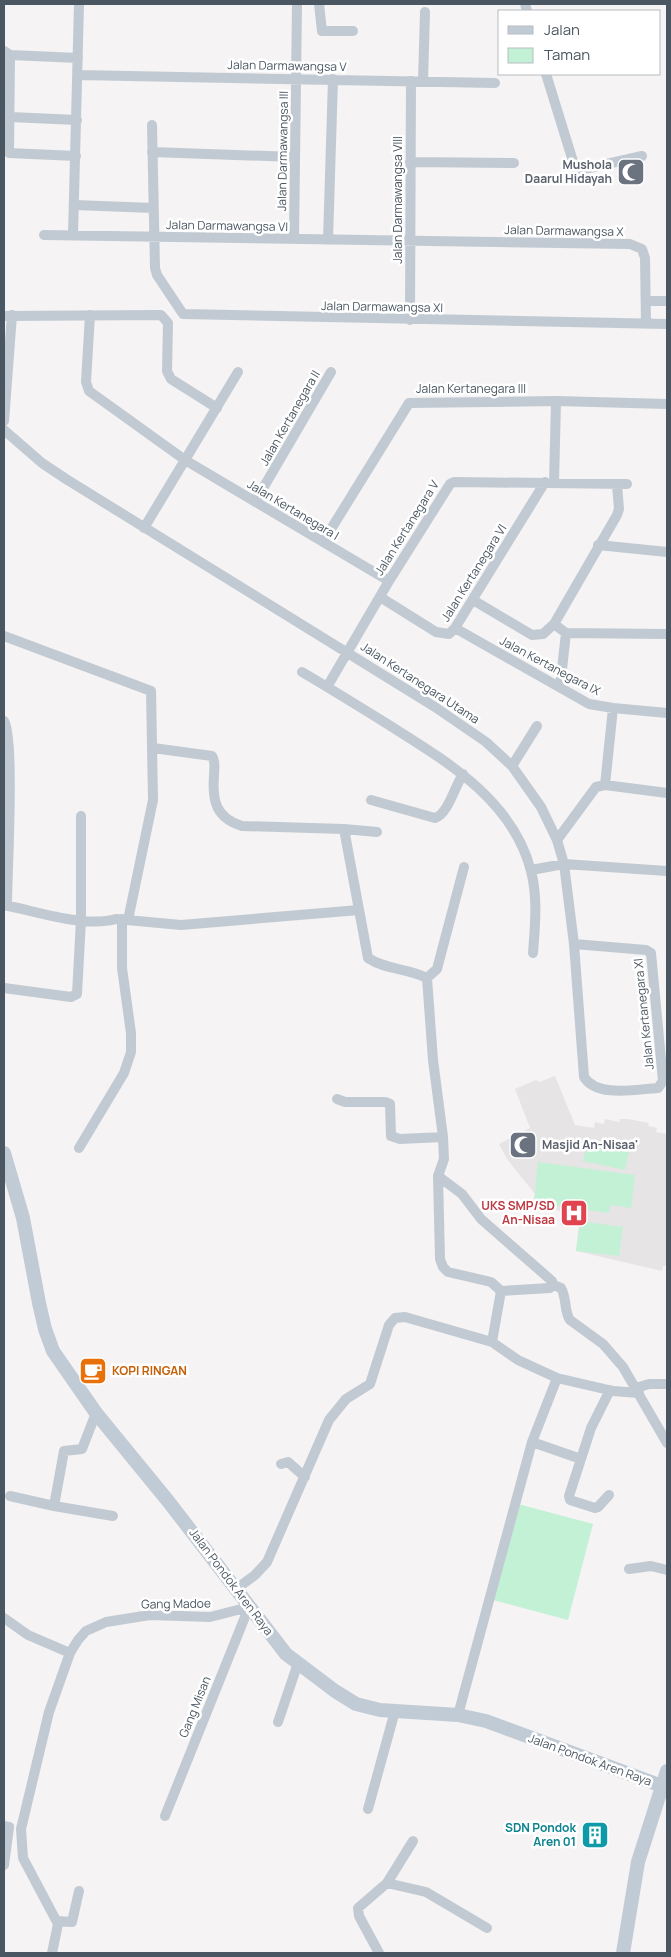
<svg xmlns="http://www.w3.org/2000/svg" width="671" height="1957" viewBox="0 0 671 1957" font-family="Manrope,sans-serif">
<rect width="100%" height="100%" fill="#f5f3f3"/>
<path fill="#e6e4e5" d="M555,1076L575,1125L594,1128L595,1122L604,1124L605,1119L619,1122L620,1119H628L649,1123L648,1126L657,1128L656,1132L667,1134V1266H663L662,1271L576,1251L580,1217L534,1203L535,1194L507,1159L499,1144L530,1128L515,1089L536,1080L539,1082Z"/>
<path fill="#c3f1d5" d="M587,1142L629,1152L625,1170L583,1161Z
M538,1162L635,1175L631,1208L610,1205L609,1213L534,1203Z
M580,1221L623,1227L619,1256L576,1251Z
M518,1504L593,1524L568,1620L493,1600Z"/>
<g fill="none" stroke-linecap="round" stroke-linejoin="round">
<path stroke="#c1cad2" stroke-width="10" d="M319,4L322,31H353
M525,4L527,11
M4,51L10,55L78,58
M546,74L576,171L642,156
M78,75L495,83
M423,81L425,12
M10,117L77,120
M152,125L155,268L157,275L183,314L667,324
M152,152L295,157
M9,153L10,55
M9,153L76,156
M410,162L514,163
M74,205L153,208
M44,235L630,244L642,249L645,258L646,324
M73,235L79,4
M294,239L297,4
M328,240L333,79
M646,301H667
M90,315L86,382L89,391L185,460L389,581
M4,316L161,315L168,323L167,371L171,379L217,408
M410,320L411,81
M4,421L12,315
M4,430L42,463L66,479L435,707L486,742L512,766L541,807L557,840L564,864L574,944L584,1077C597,1098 637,1089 658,1088L663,1081L651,953L646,950L574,944
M554,483L556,401
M255,502L331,372
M144,528L238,372
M323,542L409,403L556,401L667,404
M598,545L667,552
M380,597L436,632L449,634L455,628L545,482
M473,600L532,635L543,634L554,624L617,515L619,509L617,485
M554,624L566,633L560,687
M455,628L589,704L613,708L667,713
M566,633L667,634
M4,636L151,691L153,800L128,920
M302,672C331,689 360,707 389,725C446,761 513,800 531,871C538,898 535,926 533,953
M327,687L389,581L450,484L454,482L627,484
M4,721C15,738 7,876 7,905
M153,748L212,756C216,762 214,769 214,776C212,801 216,818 242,826L344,829L368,958C386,970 408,968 427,978L433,1060L443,1137L444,1159L438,1176L440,1259L443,1267L448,1272L491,1282L501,1291L492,1342
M512,766L537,726
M605,785L613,708
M371,800L435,818C448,814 455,786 463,774
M344,829L377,832
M557,840L596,787L605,785L667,793
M531,870L564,864L667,871
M4,905C36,911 84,928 116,919L181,925L359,910
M427,978L437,969L464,867
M4,988L71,997L77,994L81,920V816
M337,1099L345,1102H385L390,1104L391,1136L400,1139L443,1137
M79,1148L124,1073L131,1052V1033L122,968V919
M438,1176L462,1194L481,1219L552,1281L553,1285L550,1288L501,1291
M553,1285L561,1288C567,1298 564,1312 570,1320L603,1344L623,1367L667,1443
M636,1388L649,1384H667
M96,1413L82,1449L64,1451L54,1506L113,1516
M532,1442L581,1459
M281,1464L288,1462L305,1477
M609,1495L598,1507L595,1508L570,1500L569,1496L591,1428L610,1390
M10,1496L54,1506
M629,1569L651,1566L667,1570
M236,1589L255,1575L267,1562L329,1420L346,1399L370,1384L389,1325L395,1318L405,1317L492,1342L518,1360L557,1378L613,1391L639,1393
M4,1618L28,1635L70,1653
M458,1715L532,1442L557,1378
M278,1722L298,1663
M368,1809L395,1711
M165,1816L249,1607
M4,1826L9,1827L4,1865
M387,1883L426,1892L487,1928
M57,1921L72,1922L79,1891
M52,1953L58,1924L23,1858L21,1829L49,1712L70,1653L78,1640L86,1631L106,1622L150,1615L210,1617L249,1607
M379,1953L359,1916L358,1908L387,1883L413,1841"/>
<path stroke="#c1cbd6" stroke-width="14" d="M4,1153L23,1218L39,1303L45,1329L53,1351L96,1413L168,1501L286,1654L335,1691L356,1704L380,1710L458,1715L486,1721L662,1786
M623,1953L638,1862L667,1771"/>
</g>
<defs>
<g id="mosque-square" transform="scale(1.4375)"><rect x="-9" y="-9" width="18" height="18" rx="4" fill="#6b7280" stroke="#fff"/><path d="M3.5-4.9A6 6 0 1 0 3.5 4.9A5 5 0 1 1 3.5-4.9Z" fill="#fff"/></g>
<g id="hospital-square" transform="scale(1.4375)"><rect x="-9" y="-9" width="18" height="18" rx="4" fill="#e0444e" stroke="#fff"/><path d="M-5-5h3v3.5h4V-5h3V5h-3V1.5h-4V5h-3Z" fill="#fff"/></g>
<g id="cafe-square" transform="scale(1.4375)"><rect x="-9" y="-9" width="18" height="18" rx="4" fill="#e8710a" stroke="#fff"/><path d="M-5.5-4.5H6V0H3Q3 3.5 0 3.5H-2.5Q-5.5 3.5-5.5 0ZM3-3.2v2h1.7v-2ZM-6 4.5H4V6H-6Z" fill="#fff"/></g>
<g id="building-square" transform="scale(1.4375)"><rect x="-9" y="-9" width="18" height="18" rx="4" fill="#0f9aa8" stroke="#fff"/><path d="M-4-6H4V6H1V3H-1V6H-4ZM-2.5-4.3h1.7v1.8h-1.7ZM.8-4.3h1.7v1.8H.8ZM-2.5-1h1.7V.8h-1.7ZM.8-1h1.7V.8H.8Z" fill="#fff"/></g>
</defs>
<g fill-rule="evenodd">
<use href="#mosque-square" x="631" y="172"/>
<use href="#mosque-square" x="523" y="1145"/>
<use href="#hospital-square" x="574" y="1213"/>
<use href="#cafe-square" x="93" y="1371"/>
<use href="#building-square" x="595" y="1835"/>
</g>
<g text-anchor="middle" stroke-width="5" stroke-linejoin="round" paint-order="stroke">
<g font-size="12" fill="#4a5661" stroke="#fff">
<text transform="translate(287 66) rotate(1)" y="4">Jalan Darmawangsa V</text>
<text transform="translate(283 151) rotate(-89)" y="4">Jalan Darmawangsa III</text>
<text transform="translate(398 200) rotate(-90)" y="4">Jalan Darmawangsa VIII</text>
<text transform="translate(227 226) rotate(1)" y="4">Jalan Darmawangsa VI</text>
<text transform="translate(564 231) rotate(1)" y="4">Jalan Darmawangsa X</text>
<text transform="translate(382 307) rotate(1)" y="4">Jalan Darmawangsa XI</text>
<text x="471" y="393">Jalan Kertanegara III</text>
<text transform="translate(290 418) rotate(-60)" y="4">Jalan Kertanegara II</text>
<text transform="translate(293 510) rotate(31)" y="4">Jalan Kertanegara I</text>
<text transform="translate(407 528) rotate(-58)" y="4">Jalan Kertanegara V</text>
<text transform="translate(474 573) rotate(-58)" y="4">Jalan Kertanegara VI</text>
<text transform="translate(550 666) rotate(28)" y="4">Jalan Kertanegara IX</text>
<text transform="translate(420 683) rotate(33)" y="4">Jalan Kertanegara Utama</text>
<text transform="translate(644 1014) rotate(-96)" y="4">Jalan Kertanegara XI</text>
<text transform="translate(231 1582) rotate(53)" y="4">Jalan Pondok Aren Raya</text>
<text transform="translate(176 1604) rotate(-1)" y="4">Gang Madoe</text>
<text transform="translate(195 1707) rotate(-68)" y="4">Gang Misan</text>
<text transform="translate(590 1760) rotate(20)" y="4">Jalan Pondok Aren Raya</text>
</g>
<g font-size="12" font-weight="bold" fill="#5b616d" stroke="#fff" text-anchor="end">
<text x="612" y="169">Mushola<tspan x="612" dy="14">Daarul Hidayah</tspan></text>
<text x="542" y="1149" text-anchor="start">Masjid An-Nisaa'</text>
</g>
<g font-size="12" font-weight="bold" fill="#be3a42" stroke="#fff" text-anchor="end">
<text x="555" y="1210">UKS SMP/SD<tspan x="555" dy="14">An-Nisaa</tspan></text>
</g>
<g font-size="12" font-weight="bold" fill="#c56008" stroke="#fff" text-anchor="start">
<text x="112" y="1375">KOPI RINGAN</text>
</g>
<g font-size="12" font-weight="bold" fill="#0d838f" stroke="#fff" text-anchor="end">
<text x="576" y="1832">SDN Pondok<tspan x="576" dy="14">Aren 01</tspan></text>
</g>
</g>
<rect width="671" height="1957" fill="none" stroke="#4a5661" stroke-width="10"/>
<rect x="498" y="10" width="162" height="65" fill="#ffffff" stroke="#b7bbc0"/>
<rect x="508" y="26" width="25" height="8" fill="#c1cbd6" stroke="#b7bbc0"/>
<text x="544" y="35" font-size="15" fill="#4a5661">Jalan</text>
<rect x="508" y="48" width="25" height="15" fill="#c3f1d5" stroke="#b7bbc0"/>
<text x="544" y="60" font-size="15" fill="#4a5661">Taman</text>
</svg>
